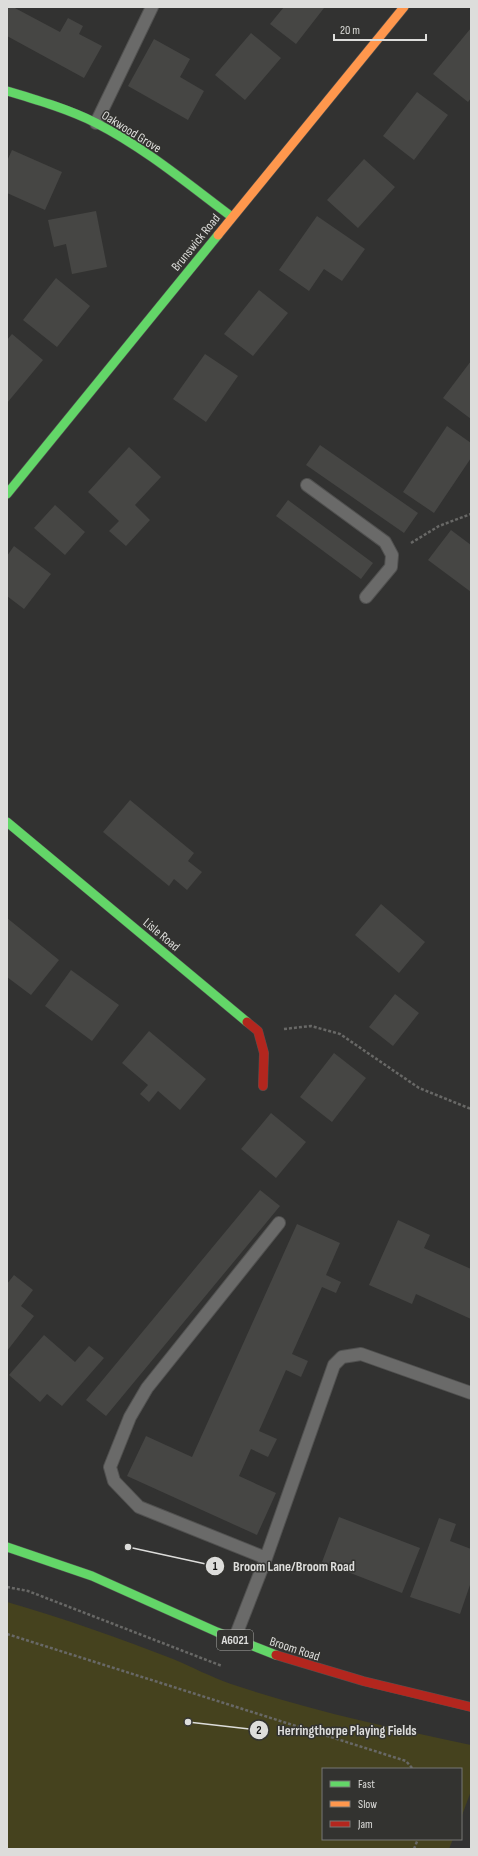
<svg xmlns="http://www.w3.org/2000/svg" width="478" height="1856" viewBox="0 0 478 1856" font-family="'Sofia Sans Condensed',sans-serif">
<rect width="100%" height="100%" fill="#323231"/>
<path fill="#45421e" d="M7,1602C63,1618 119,1638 173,1659C192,1667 211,1677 231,1684C309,1710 391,1728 471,1745V1791L461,1818V1769H323V1839H453L449,1849H7Z"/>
<path fill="#464644" d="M7,7H13L60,32L68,18L83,26L79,34L102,46L84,78L7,36Z
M284,7H322L324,8L296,44L270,24Z
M471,28V98L468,102L433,74Z
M251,33L281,58L245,100L215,75Z
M154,39L190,59L180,77L204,91L188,120L128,86Z
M417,92L448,115L414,160L383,136Z
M12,150L62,172L45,210L7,193V161Z
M364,159L395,187L358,228L327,200Z
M96,211L107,267L72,274L66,244L54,247L48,220Z
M317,216L365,249L342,281L324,269L309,291L279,270Z
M56,278L90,306L57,347L23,320Z
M259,290L288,313L253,356L224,334Z
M12,334L43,360L7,403V340Z
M205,354L238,376L206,422L173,399Z
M471,361V419L443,398Z
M447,426L471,443V458L434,513L403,492Z
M320,445L418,513L404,533L306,465Z
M129,447L161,477L135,505L150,520L126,546L109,531L119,521L88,492Z
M288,500L373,563L361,579L276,516Z
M55,505L85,532L65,555L34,528Z
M451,530L471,545V592L428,560Z
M14,546L51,574L24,609L7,596V556Z
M130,800L194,853L188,861L202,872L187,890L174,879L169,886L103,832Z
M381,904L425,942L399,973L355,935Z
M7,918L59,960L31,995L7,977Z
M71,970L119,1005L92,1041L45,1006Z
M395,994L419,1013L393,1046L369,1027Z
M149,1031L206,1079L180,1110L158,1091L149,1102L140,1094L148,1085L122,1063Z
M334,1053L366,1078L332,1122L300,1097Z
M271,1113L306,1142L276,1178L241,1149Z
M260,1190L280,1206L106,1416L86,1400Z
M398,1220L430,1235L424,1248L471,1269V1319L416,1294L412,1304L369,1285Z
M297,1224L340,1243L326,1275L341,1282L336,1293L322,1287L292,1354L308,1361L301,1377L286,1370L259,1431L277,1439L268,1457L251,1449L239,1476L276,1493L257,1535L127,1476L146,1436L192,1457Z
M14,1275L33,1290L21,1306L34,1316L7,1351V1284Z
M44,1335L75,1362L89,1346L104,1358L62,1406L47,1394L40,1402L9,1375Z
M339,1517L420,1548L402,1593L322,1562Z
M439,1518L456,1524L450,1541L471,1549V1582L460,1614L410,1597Z"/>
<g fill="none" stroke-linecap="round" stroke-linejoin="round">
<g stroke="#515150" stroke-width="14">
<path id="lane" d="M96,123L152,7
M307,485L385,542L392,555L391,567L366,597
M266,1558L139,1507L114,1481L110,1467L130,1417L147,1388L279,1223
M234,1640L266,1558L334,1365L342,1357L361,1354L471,1393"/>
</g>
<g stroke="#515150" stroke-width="10">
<path id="fast" d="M7,91C37,100 68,109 96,123C145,148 188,184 232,217
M7,494L218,235
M7,822L247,1022
M7,1547L92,1576L217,1632L276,1655"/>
</g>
<g stroke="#515150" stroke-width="10">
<path id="slow" d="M218,235L404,7"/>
</g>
<g stroke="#515150" stroke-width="10">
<path id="jam" d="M247,1022L258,1031L264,1053L263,1086
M276,1655L363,1681L471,1707"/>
</g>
<path stroke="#686866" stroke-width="2.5" stroke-dasharray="3 2" stroke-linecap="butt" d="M411,543L439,526L471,514
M284,1029L311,1026L340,1034L419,1088L471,1109
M7,1587L28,1591L222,1666
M7,1634L406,1761L413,1769
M414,1849L418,1839"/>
<use href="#lane" stroke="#6a6a69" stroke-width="12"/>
<use href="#fast" stroke="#63d668" stroke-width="9"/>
<use href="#slow" stroke="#ff974d" stroke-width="9"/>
<use href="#jam" stroke="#b3261e" stroke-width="9"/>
</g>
<g text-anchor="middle" stroke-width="3" stroke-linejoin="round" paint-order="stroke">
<rect fill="#333330" stroke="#aaaaa8" stroke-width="1" x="217" y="1630" width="36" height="20" rx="3"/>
<g font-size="12" font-weight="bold" fill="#dddddb">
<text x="235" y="1644">A6021</text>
</g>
<g font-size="13" fill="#dddddb" stroke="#333330">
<text transform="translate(132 131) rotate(32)" y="5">Oakwood Grove</text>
<text transform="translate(195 242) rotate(-51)" y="5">Brunswick Road</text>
<text transform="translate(162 934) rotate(40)" y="5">Lisle Road</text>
<text transform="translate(295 1648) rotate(18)" y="5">Broom Road</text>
</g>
</g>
<path fill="none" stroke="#dddddb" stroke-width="1.5" d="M128 1547L215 1566M188 1722L259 1730"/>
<g fill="#dddddb" stroke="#333330" stroke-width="1.5">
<circle cx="128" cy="1547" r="4"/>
<circle cx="188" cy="1722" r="4"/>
<circle cx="215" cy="1566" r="10"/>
<circle cx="259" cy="1730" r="10"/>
</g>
<g font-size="12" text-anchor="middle" font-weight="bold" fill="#111">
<text x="215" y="1570">1</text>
<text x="259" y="1734">2</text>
</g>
<g font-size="14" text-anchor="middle" font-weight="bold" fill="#dddddb" stroke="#333330" stroke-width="3" stroke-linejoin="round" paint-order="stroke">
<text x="294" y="1571">Broom Lane/Broom Road</text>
<text x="347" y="1735">Herringthorpe Playing Fields</text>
</g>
<rect width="478" height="1856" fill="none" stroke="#dddddb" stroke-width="16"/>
<rect x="322" y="1768" width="140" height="72" fill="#333330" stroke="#777774"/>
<rect x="330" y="1781" width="20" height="6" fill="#63d668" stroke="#777774"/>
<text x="358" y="1788" font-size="12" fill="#dddddb">Fast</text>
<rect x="330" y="1801" width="20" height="6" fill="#ff974d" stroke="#777774"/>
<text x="358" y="1808" font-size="12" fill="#dddddb">Slow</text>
<rect x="330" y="1821" width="20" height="6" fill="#b3261e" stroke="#777774"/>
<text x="358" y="1828" font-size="12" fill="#dddddb">Jam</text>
<path d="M334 34v6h92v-6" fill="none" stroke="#dddddb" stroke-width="2"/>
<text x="340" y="34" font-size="12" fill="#dddddb" stroke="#333330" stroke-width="3" paint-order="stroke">20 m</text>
</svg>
